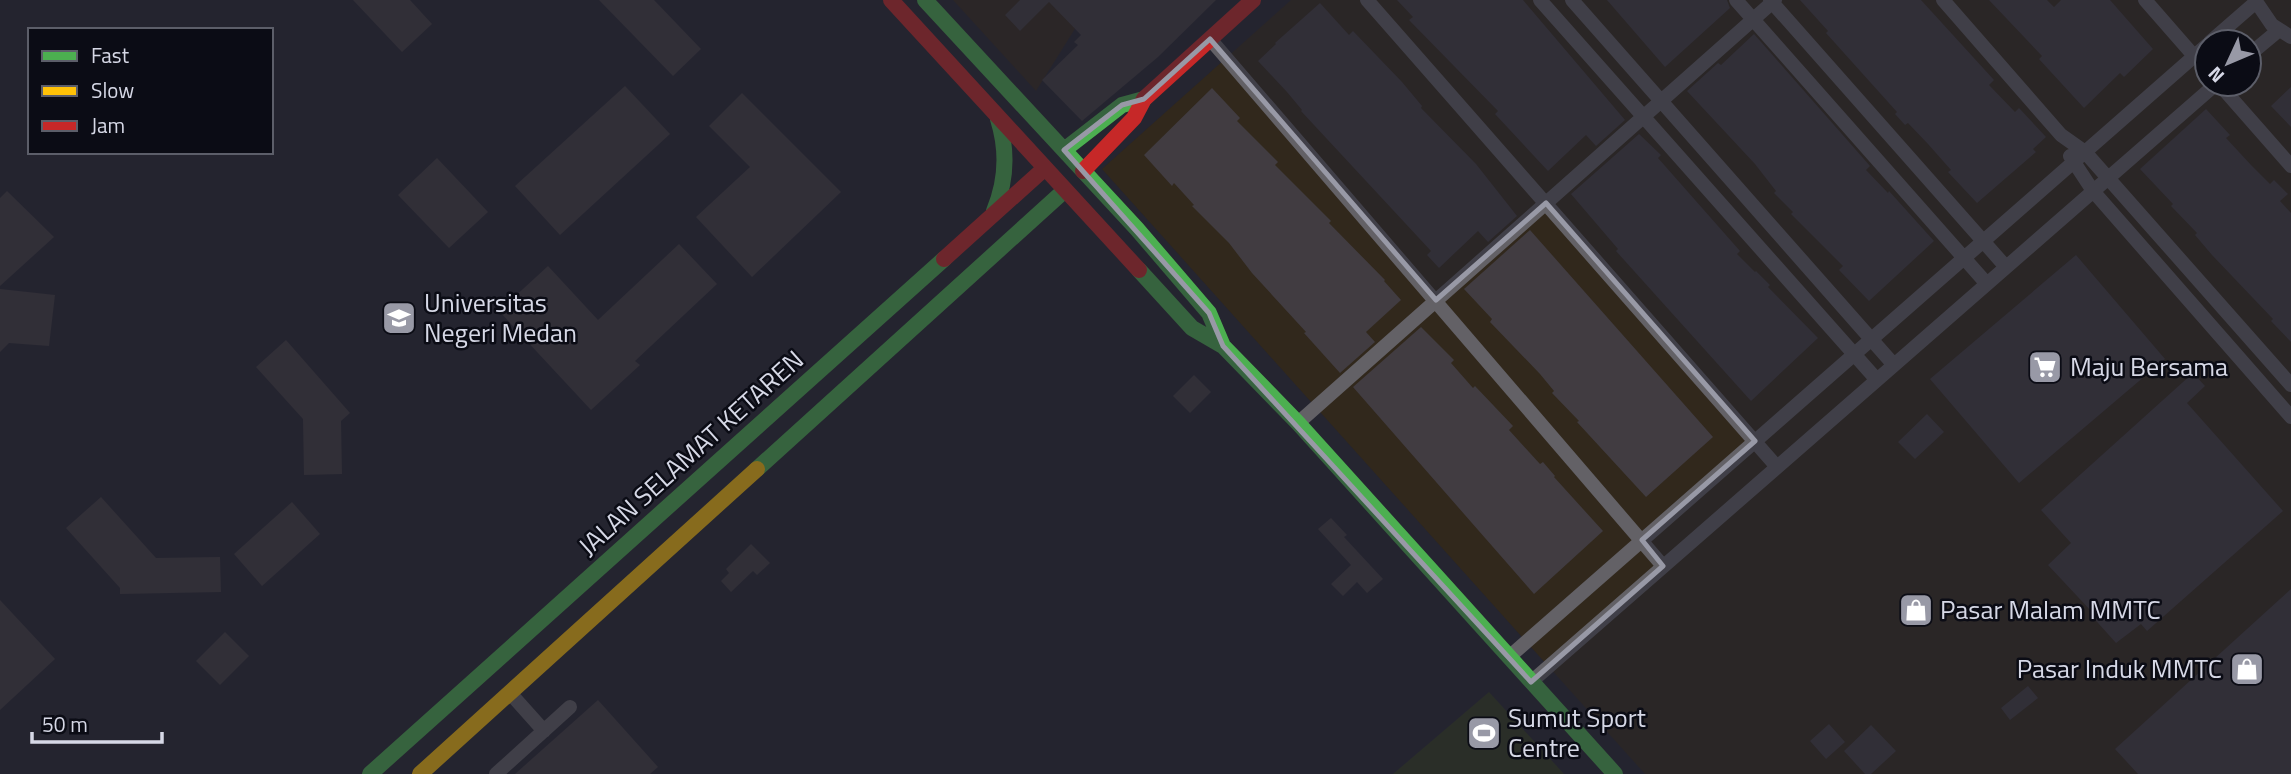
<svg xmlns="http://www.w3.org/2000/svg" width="2291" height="774" viewBox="0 0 2291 774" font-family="'Titillium Web',sans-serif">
<rect width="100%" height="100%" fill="#252530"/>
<path fill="#31281c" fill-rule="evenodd" d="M1291,0H2291V774H1645L1102,169ZM2207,42H2249V84H2207Z"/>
<path fill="#33281d" d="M953,0H1093L1036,91Z"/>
<path fill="#323b21" d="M1489,692L1564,774H1393Z"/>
<path fill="#413c41" d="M353,0H410L432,24L402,52Z
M599,0H654L701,49L673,76Z
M1020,0H1216L1158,57L1082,121L1042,80L1078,45L1074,42L1081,35L1049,2L1020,31L1005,15Z
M1397,0H1523L1625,120L1596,146L1586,135L1548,171L1495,114L1498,111L1409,20L1413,17Z
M1607,0H1727L1730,8L1665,67Z
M1800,0H1921L1994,80L1989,85L2015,112L2019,108L2046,137L2033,149L2036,152L1977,203L1948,172L1951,170L1928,144L1908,123L1905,125L1895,114L1897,112L1826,33L1828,31Z
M1989,0H2047L2054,7L2061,0H2110L2153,49L2124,77L2120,73L2084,108L2039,59L2042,56Z
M1320,3L1349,35L1353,31L1402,82L1422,106L1421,108L1476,164L1517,216L1488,242L1478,231L1439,268L1427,255L1431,251L1301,111L1302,110L1287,92L1258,61L1276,44L1275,43Z
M1754,34L1870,166L1866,170L1888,193L1889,191L1934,241L1869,301L1839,270L1843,266L1791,214L1793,212L1774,193L1776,191L1755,164L1687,91L1718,63L1721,65Z
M625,86L670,134L560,235L515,186Z
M2291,87V127L2271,106Z
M1212,88L1240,118L1237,121L1278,162L1275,165L1331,221L1329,223L1385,280L1384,281L1401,300L1366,332L1375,342L1340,373L1304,333L1306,332L1252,273L1229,243L1192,206L1194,205L1174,183L1172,186L1144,155Z
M742,93L841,192L752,277L696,217L750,167L709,126Z
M2206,109L2230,135L2226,138L2251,165L2270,184L2274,180L2288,194L2280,201L2291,213V342L2271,321L2273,319L2212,255L2195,235L2197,233L2171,206L2173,204L2140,169Z
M1639,134L1661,155L1658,158L1740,251L1737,254L1755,272L1756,271L1770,285L1768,287L1818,338L1751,401L1616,251L1618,249L1571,194Z
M437,158L488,212L449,248L398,195Z
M7,191L54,237L0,286V198Z
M1530,230L1713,437L1646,497L1577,422L1579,421L1552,393L1554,391L1540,374L1490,322L1492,319L1464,289Z
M679,244L717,284L635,361L640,365L591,410L499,311L548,266L598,320Z
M2076,255L2165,359L2019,483L1930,379Z
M0,289L55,295L49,346L9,343L0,352Z
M1421,327L1454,360L1451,363L1473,388L1475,386L1513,426L1509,430L1540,464L1543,462L1555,476L1554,477L1603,531L1534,594L1353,387Z
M286,340L350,413L341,421L342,474L304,475L303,419L256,367Z
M2193,373L2205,386L2187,403L2283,511L2147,631L2141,624L2116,643L2090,614L2092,612L2048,565L2071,543L2041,510Z
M1194,375L1211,392L1190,413L1173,396Z
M1927,414L1944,432L1915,459L1898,442Z
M101,497L156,558L220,557L221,592L120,594V588L66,528Z
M292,502L320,534L262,586L234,554Z
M1331,518L1347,535L1344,537L1383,579L1367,593L1357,582L1343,596L1331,584L1351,565L1318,529Z
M751,544L770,563L757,575L753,571L731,592L721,581L729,573L726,569Z
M2291,589V774H2138L2115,749Z
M0,600L55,659L0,710Z
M225,632L249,656L220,685L196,661Z
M2028,686L2038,698L2010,720L2001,708Z
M598,700L658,767L650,774H515Z
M1829,724L1845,742L1826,759L1810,741Z
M1871,725L1896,751L1871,774H1865L1844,751Z"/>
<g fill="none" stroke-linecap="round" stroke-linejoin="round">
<path stroke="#636166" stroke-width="14" d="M1367,0L1777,467
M1540,0L1877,380
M1572,0L1894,365
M1736,0L1987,284
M1770,0L2006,267
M1943,0L2061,135L2085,152L2291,385
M2145,0L2194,56
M2255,0L2272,25L2291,37
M1210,39L1663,566
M2210,42L2256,2
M2249,55L2279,30
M2219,84L2291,166
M2070,156L2093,191L2291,417
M1298,423L1775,0
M1509,657L2207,45
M1531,682L2216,84
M510,693L544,731
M496,774L570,707"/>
<path stroke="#4caf50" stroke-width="16" d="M925,0L1137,229L1209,313L1223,346
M1064,150L1122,105L1144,99
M994,211C1007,180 1008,151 998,119
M1139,270L1192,328L1223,346L1298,423L1615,774
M757,469L1065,190
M370,774L944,259"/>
<path stroke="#ffc107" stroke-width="16" d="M420,774L757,469"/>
<path stroke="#c62828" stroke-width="16" d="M891,0L1139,270
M1083,171L1134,118L1144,99L1253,0
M944,259L1045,168"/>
</g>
<path d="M0 0H2291V774H0ZM1210,39L1436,300L1546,203L1755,441L1642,540L1663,566L1531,682L1223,346L1209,313L1064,150L1122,105L1144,99Z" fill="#252530" fill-opacity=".55" fill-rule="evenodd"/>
<path fill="none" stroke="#9899a6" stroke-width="5" stroke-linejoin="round" d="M1210,39L1436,300L1546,203L1755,441L1642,540L1663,566L1531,682L1223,346L1209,313L1064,150L1122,105L1144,99Z"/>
<defs>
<g id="university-square" transform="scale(1.75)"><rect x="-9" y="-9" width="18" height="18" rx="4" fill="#9899a6" stroke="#0b0c15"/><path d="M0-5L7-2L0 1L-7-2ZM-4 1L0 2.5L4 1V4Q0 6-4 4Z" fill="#fff"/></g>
<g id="supermarket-square" transform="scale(1.75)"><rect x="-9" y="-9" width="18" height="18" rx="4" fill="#9899a6" stroke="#0b0c15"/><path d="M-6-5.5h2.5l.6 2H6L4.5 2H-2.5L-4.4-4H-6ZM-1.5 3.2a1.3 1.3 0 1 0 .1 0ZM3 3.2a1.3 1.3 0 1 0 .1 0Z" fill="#fff"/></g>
<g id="shop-square" transform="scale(1.75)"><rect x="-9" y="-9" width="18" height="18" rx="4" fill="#9899a6" stroke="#0b0c15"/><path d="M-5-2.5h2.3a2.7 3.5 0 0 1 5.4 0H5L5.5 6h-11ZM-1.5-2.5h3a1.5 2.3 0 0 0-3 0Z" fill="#fff"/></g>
<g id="stadium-square" transform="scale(1.75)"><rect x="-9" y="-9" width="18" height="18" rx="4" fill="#9899a6" stroke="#0b0c15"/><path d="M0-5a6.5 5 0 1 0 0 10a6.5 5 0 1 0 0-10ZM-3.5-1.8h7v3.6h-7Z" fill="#fff"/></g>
</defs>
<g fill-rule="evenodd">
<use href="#university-square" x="399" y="318"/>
<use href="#supermarket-square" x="2045" y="367"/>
<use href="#shop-square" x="1916" y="610"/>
<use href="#shop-square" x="2247" y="669"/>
<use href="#stadium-square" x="1484" y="733"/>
</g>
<g text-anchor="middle" stroke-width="5" stroke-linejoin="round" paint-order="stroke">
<g font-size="26" fill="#d6d8e6" stroke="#0b0c15" text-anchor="start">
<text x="424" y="312">Universitas<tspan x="424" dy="30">Negeri Medan</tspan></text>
<text x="2070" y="376">Maju Bersama</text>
<text x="1940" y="619">Pasar Malam MMTC</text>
<text x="2222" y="678" text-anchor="end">Pasar Induk MMTC</text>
<text x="1508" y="727">Sumut Sport<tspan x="1508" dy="30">Centre</tspan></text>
</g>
<g font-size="26" fill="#d6d8e6" stroke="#0b0c15">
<text transform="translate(691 453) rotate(-42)" y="9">JALAN SELAMAT KETAREN</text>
</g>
</g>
<rect x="28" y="28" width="245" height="126" fill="#0b0c15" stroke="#5c5e69" stroke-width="2"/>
<rect x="42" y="51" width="35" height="10" fill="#4caf50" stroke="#5c5e69" stroke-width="2"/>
<text x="91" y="63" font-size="21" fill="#d6d8e6">Fast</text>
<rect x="42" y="86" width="35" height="10" fill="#ffc107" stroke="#5c5e69" stroke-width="2"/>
<text x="91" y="98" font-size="21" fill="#d6d8e6">Slow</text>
<rect x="42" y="121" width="35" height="10" fill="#c62828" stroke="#5c5e69" stroke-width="2"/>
<text x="91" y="133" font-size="21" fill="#d6d8e6">Jam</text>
<g transform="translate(2228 63) rotate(226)"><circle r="33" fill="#0b0c15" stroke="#5c5e69" stroke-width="2"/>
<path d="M0-5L12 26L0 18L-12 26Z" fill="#9899a6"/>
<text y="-10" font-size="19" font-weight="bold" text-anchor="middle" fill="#d6d8e6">N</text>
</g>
<path d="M32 732v10h130v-10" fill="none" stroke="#d6d8e6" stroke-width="3.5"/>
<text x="42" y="732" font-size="21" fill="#d6d8e6" stroke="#0b0c15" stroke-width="5" paint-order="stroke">50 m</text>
</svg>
